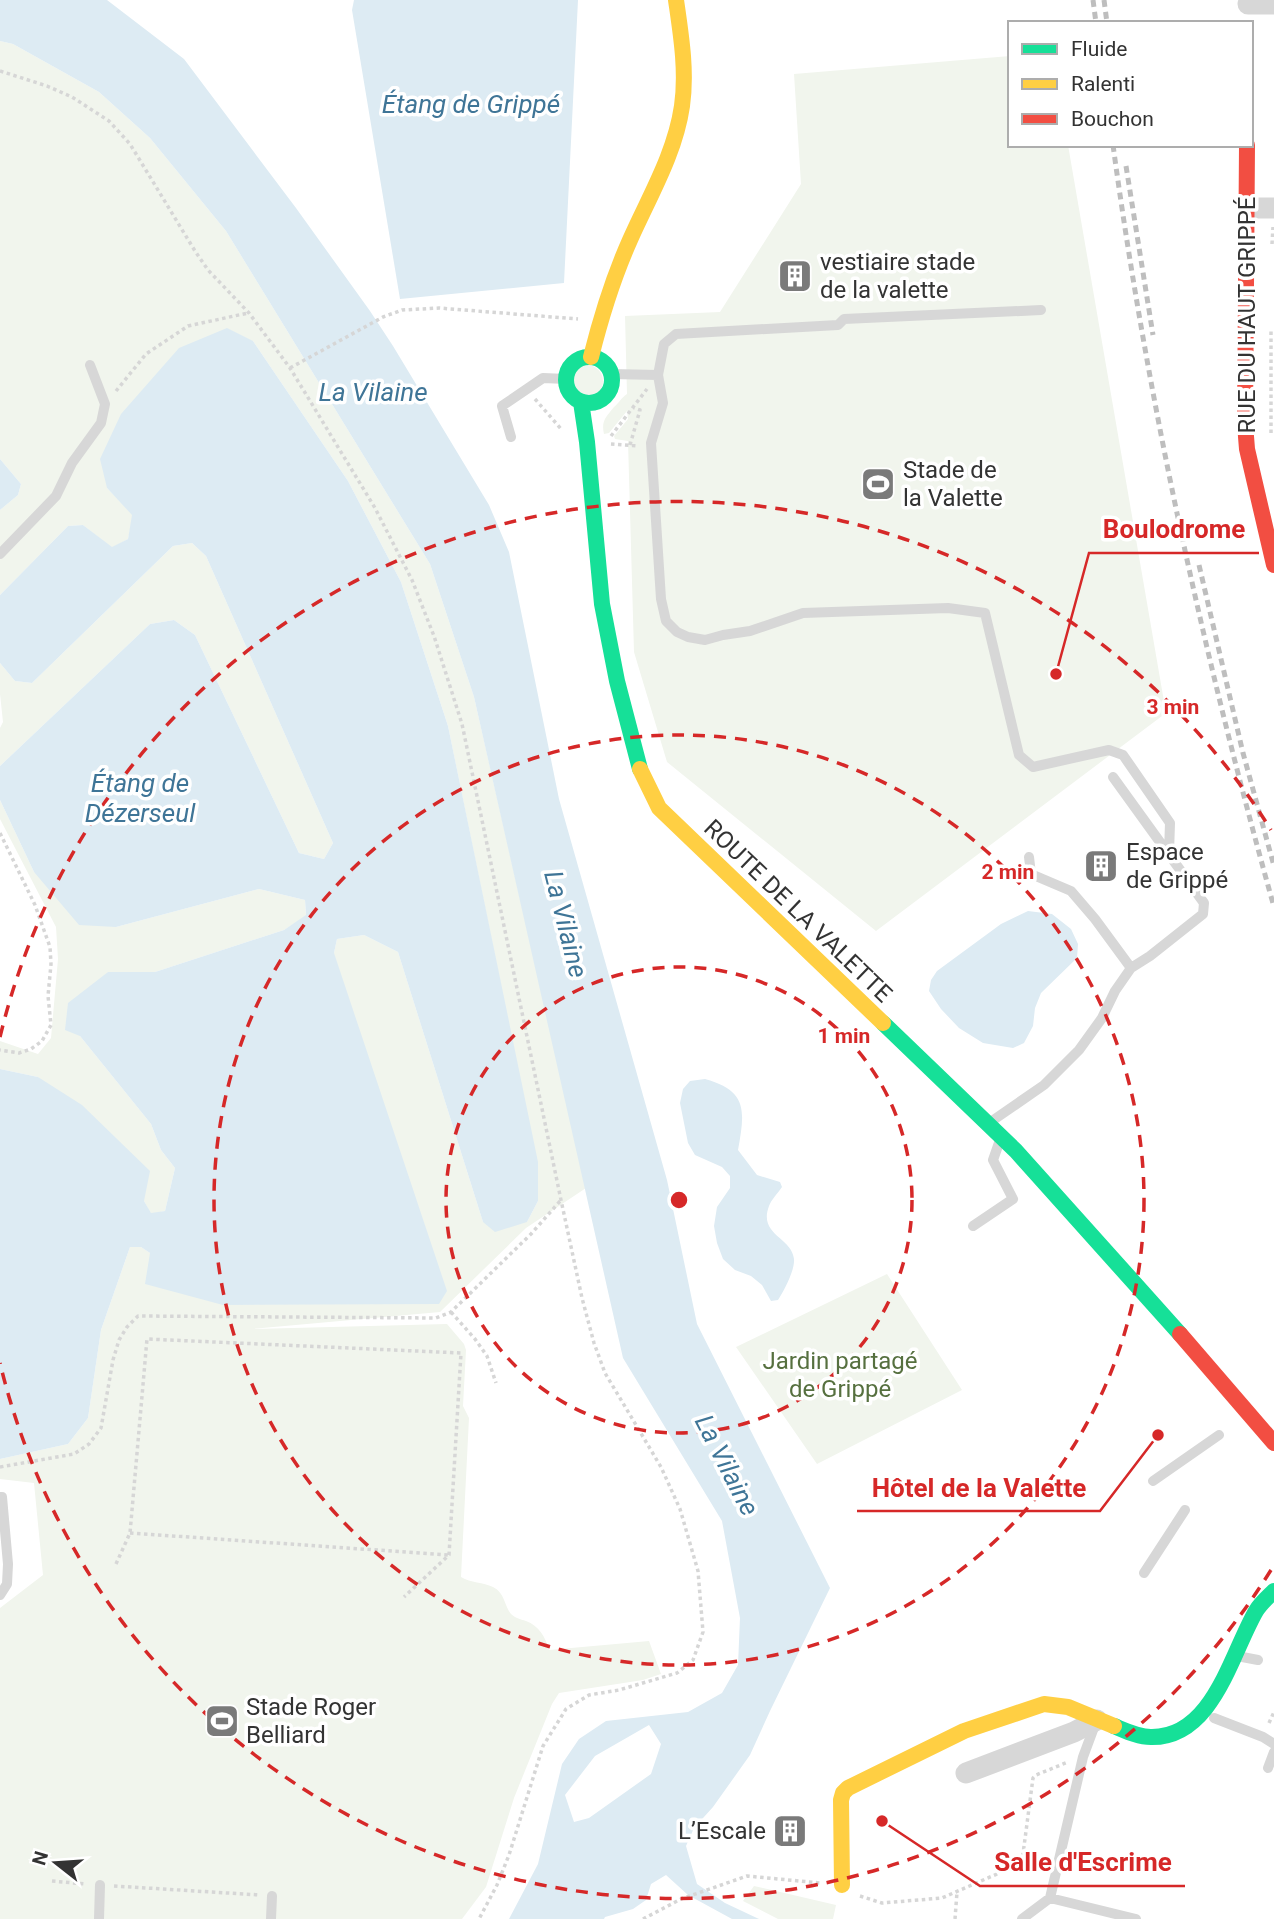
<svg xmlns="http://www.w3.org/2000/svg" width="1274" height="1919" viewBox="0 0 1274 1919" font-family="Roboto,sans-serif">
<rect width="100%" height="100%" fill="#fff"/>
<path fill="#f1f5ed" d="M0,41L13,44L99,92L150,138L226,231L430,564L474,697L586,1188L526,1228L440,1312L252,1329L447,1324L464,1344L466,1350L463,1406L469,1418L461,1577C471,1583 483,1582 493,1587C505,1593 504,1605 511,1614C515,1618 520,1619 526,1621C539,1626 545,1636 549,1650L649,1641L661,1674L643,1680L559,1693L552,1704L514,1798L486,1887L462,1919H0V1608L43,1575L34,1483L0,1479V1459L68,1444L88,1418L101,1330L130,1247H141L150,1253L334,953L337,939L364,935L398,952L483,1222H527L538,1201L537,1162L448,726L401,582L348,481L253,341L107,488L133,515L128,539L112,548L83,525L68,526L0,595V510L18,495L21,484L0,459Z
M1010,56V145H1068L1166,713L876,931L667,762L634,652L628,441L615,439L614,436L628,419L627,411L609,433L604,434C601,421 606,417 614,407C619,403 621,398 627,394L625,316L720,312L801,184L794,74Z
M571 381a16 16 0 1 1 32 0a16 16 0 1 1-32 0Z
M192,543L206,556L333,843L324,859L299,853L195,635L174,620L150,624L0,766V728L3,722L0,694V663L15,681L32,683L173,546Z
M0,800L34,872L116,927L259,889L305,900L306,916L284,930L155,972H108L80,1036L151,1124L161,1150L175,1168L165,1211L151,1214L144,1201L38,1077L0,1069V1041L38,1054L51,1038L58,959L56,927L0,819Z
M887,1274L962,1390L817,1464L736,1347Z
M754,1886L836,1905L833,1919H778L743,1901Z"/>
<path fill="#ddebf3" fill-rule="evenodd" d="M0,0H107L184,59L296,208L370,311L393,346L489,505L509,552L559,799L667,1180L697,1324L830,1588L770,1711L750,1755L713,1807L694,1828L686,1846L697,1884L725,1903L759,1919H732L688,1895L666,1875L651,1884L646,1900L633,1909L605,1917L604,1919H509L538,1864L562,1764L579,1739L606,1721L688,1712L722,1693L738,1665L740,1618L722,1521L623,1358L474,697L430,564L226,231L150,138L99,92L13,44L0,41ZM649,1725L661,1744L651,1774L589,1818L574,1822L565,1795L595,1756Z
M354,0H578L564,283L400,299L352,10Z
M227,328L253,341L348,481L401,582L448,726L538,1162V1201L527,1222L495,1232L483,1222L398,952L364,935L337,939L334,953L447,1291L439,1304L223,1305L145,1284L150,1253L141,1247H130L101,1330L88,1418L68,1444L0,1459V1069L38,1077L82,1105L150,1171L144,1201L151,1213L165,1211L175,1168L161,1150L151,1124L80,1036L65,1030L68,1003L108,972H155L284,930L306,915L305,900L259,889L116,927L79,925L34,872L0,800V766L150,624L174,620L195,635L299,853L324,859L333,843L206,556L192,543L173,546L32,683L15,681L0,663V595L68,526L83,525L112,547L128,539L132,515L107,488L100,459L121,414L179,348Z
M0,459L21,484L18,495L0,510Z
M1028,911L1052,914L1071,929L1078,944L1077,958L1041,993L1035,1008L1033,1026L1024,1043L1013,1048L983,1043L959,1028L941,1009L929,991L931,980L937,971L1001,924Z
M705,1079C748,1091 745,1111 738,1150L757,1175L780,1182L782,1187C778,1193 771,1200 769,1206C758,1235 792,1237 794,1259C795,1270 784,1291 778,1300L771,1301L762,1285L751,1276L735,1270L723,1259L717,1243L714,1226L717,1207L730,1188V1176L722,1167L695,1155L688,1143L680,1103L683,1089L690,1081Z"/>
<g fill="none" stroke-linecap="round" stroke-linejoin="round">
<path stroke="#d6d6d6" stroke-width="3.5" stroke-dasharray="3.5 3.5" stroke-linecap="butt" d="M0,71L47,86L72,97L109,121L130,144L195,251L208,270L249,313L290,368L375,508L412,580L434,636L462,724L561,1200L582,1298L594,1343L605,1373L661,1467L680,1509L698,1571L703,1632L693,1660L677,1673L619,1690L589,1695L566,1709L543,1746L509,1855L497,1885L479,1919
M1272,244L1273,227
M290,368L383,317L402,310L439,308L578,319
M116,391L146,354L188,326L248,313
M535,399L562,430
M1271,433V329
M611,436L647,389
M611,444L638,446
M630,445L640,410L634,408
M0,833L35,905L50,947L51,964L48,996L51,1025L42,1041L31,1049L19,1053L0,1050
M451,1312L475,1339L487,1356L496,1383
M0,1467L74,1454L89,1444L101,1428L113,1360L119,1340L127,1327L138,1316L436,1318L451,1312L531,1234L561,1200
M130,1533L449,1555
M116,1564L130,1533L147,1339L461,1353L449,1555L404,1597
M1269,1723L1274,1712
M52,1881L85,1884
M114,1886L260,1895
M860,1896L882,1903L942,1898L1013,1867L1019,1862L1023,1854L1033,1778L1036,1775L1068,1762
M643,1919L681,1899L747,1876L820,1883
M955,1919L957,1892"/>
<path stroke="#d7d7d7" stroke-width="10" d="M611,374L658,375L663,403L651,443L661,599L666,621L677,632L688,637L705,640L723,635L750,631L803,613L948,608L985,613L1019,755L1033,767L1109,750L1123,755L1170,823L1169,853
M658,375L664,344L676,334L838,325L844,319L1041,310
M511,437L502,406L543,378L566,379
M0,554L56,496L72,463L101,423L105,404L90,365
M1029,857L1031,874L1071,891L1095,919L1131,968
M989,1123L1044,1085L1079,1050L1102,1018L1115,991L1131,968L1150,956L1203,914L1204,903L1113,777
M973,1226L1013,1199L993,1160L1000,1140
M1153,1481L1219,1435
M0,1497H2L8,1564L7,1584L0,1595
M1144,1573L1185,1510
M1237,1656L1258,1660
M1214,1718L1263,1737L1274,1744
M1096,1722L1083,1757L1050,1898L1136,1919
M1268,1768L1274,1752
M99,1919L100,1885
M271,1919L272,1896
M1022,1919L1050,1898"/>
<path stroke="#d7d7d7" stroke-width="21" d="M1248,4H1274
M1247,208H1274
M966,1773L1074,1732L1097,1720"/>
<path stroke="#16e098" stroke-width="16" d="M566 380a23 23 0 1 1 46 0a23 23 0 1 1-46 0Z
M581,402L587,442L602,604L617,681L640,769
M883,1023L1016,1151L1180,1334
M1114,1726C1126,1731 1138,1737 1151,1737C1213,1738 1231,1654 1256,1611C1260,1604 1268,1597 1274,1591"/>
<path stroke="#ffcf43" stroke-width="16" d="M591,357C601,317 613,278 630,240C649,197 675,154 682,106C687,71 681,35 676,0
M640,769L659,808L883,1023
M842,1885L841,1800L843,1793L848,1788L964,1731L1044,1704L1068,1707L1114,1726"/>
<path stroke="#f24e42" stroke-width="16" d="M1247,145L1245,424L1247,449L1274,565
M1180,1334L1274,1443"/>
<path stroke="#bebebe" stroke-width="5" stroke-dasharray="7 5" stroke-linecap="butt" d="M1093,0L1096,23
M1104,0L1107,23
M1113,145C1148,403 1204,657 1274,907
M1126,166L1153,335
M1199,565L1243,753L1274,866"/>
</g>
<g fill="none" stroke="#d62828" stroke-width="3.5" stroke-dasharray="12 9">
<circle cx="679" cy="1200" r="233"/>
<circle cx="679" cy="1200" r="465"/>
<path d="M1271 1570A698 698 0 0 1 0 1363M0 1037A698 698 0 0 1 1271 830"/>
</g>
<defs>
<g id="building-square" transform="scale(1.75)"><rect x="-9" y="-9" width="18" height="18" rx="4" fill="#7a7a7a" stroke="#fff"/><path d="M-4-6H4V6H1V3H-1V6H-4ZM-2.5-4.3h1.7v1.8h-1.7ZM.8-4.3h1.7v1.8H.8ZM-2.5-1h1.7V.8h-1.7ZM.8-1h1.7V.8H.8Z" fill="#fff"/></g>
<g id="stadium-square" transform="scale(1.75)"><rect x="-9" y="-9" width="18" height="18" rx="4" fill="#7a7a7a" stroke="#fff"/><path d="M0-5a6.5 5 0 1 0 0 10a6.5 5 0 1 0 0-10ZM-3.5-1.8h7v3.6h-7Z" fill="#fff"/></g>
</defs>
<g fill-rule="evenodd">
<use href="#building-square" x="795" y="276"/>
<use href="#stadium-square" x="878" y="484"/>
<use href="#building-square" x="1101" y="866"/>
<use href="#stadium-square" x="222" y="1721"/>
<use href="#building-square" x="790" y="1831"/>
</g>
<g text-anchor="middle" stroke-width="7" stroke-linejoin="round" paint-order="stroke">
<g font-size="24" fill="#333" stroke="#fff" text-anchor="start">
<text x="820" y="270">vestiaire stade<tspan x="820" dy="28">de la valette</tspan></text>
<text x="903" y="478">Stade de<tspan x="903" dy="28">la Valette</tspan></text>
<text x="1126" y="860">Espace<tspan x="1126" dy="28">de Grippé</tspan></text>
<text x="246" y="1715">Stade Roger<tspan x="246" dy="28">Belliard</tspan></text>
<text x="766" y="1839" text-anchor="end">L’Escale</text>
</g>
<g font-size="24" fill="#333" stroke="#fff">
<text transform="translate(1247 315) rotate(-90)" y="8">RUE DU HAUT GRIPPÉ</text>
<text transform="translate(798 911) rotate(44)" y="8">ROUTE DE LA VALETTE</text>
</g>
<g font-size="24" fill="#56703f" stroke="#fff">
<text x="840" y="1369">Jardin partagé<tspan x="840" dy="28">de Grippé</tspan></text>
</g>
<g font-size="26" font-style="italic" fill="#3f7597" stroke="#fff">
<text x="471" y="113">Étang de Grippé</text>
<text x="373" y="401">La Vilaine</text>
<text x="140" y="792">Étang de<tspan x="140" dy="30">Dézerseul</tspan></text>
<text transform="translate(566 924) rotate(76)" y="9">La Vilaine</text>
<text transform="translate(727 1465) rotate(63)" y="9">La Vilaine</text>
</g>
</g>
<circle cx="679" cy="1200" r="10" fill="#d62828" stroke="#fff" stroke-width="3.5"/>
<g font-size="21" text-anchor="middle" font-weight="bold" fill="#d62828" stroke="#fff" stroke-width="7" stroke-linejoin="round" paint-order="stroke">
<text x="1173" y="714">3 min</text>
<text x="1008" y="879">2 min</text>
<text x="844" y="1043">1 min</text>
</g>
<path fill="none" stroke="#d62828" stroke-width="2.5" d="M1056 674L1089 553H1259M1158 1435L1100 1511H857M882 1821L980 1886H1185"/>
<g fill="#d62828" stroke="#fff" stroke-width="2.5">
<circle cx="1056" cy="674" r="7"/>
<circle cx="1158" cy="1435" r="7"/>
<circle cx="882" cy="1821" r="7"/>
</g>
<g font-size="26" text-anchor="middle" font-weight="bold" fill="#d62828" stroke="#fff" stroke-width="7" stroke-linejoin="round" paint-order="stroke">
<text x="1174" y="538">Boulodrome</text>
<text x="979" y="1497">Hôtel de la Valette</text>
<text x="1083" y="1871">Salle d'Escrime</text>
</g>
<rect x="1008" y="21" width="245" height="126" fill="#ffffff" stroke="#adadad" stroke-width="2"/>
<rect x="1022" y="44" width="35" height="10" fill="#16e098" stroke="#adadad" stroke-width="2"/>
<text x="1071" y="56" font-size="21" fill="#333333">Fluide</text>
<rect x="1022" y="79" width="35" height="10" fill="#ffcf43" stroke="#adadad" stroke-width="2"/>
<text x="1071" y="91" font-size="21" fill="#333333">Ralenti</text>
<rect x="1022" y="114" width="35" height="10" fill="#f24e42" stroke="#adadad" stroke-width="2"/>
<text x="1071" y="126" font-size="21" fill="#333333">Bouchon</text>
<g transform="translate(56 1863) rotate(287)" stroke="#ffffff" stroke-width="5" paint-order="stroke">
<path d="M0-5L12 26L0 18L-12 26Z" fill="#333333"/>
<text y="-10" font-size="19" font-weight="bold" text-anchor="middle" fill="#333333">N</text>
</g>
</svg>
